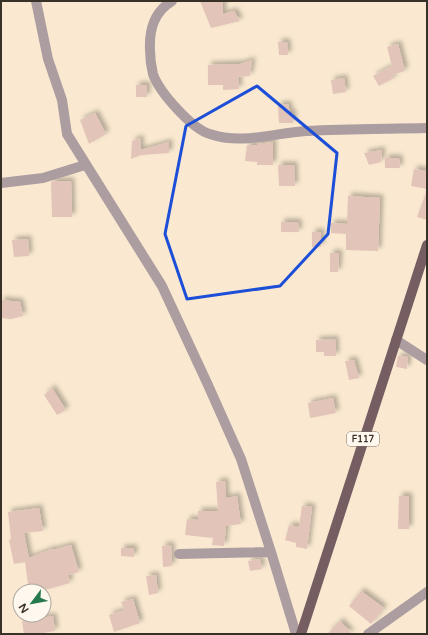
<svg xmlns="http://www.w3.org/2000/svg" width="428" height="635" viewBox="0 0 428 635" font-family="'Varela Round',sans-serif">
<defs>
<filter id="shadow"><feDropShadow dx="3.5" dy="-3.5" stdDeviation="2" flood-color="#0004"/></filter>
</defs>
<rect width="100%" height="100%" fill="#fae9d0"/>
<path fill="#e2c4b9" filter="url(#shadow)" d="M200,1H223V14L234,11L240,21L211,28Z
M278,42H287L288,55H279Z
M398,44L405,71L392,75L394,78L379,86L373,76L392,66L387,47Z
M252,60L250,76L238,77L239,89L223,90V85H208V65L240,64Z
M344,78L346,92L333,94L331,80Z
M136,85H147V97H136Z
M288,104L290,113H293V123H279L278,105Z
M95,113L106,134L89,144L80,120Z
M140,138L141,150L169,142V153L141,155L131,159L132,141Z
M273,142V165H257V162L245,161L247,145H257V144Z
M382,150L381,162L369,165L364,153Z
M385,158H399L400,168H385Z
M278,165H294L295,186H279Z
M414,169L427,171V189L411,186Z
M54,181H71L72,217H52L51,182Z
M426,193H427V220L417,217Z
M348,196L380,198L378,251L346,250V234L331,233V223L347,224Z
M281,222H298L299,232H281Z
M312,232H321V247H312Z
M28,239L29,256L14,257L12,240Z
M330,253H339L338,272H330Z
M1,300L20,302L23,316L11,319L1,318Z
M335,339L336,356H324V352H316V340Z
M398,356L408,357L407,369L396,367Z
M354,360L359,378L349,380L345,361Z
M52,388L66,410L57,415L44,395Z
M333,398L336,413L310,418L308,403Z
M225,481L226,498L237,496L241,524L226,526L224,546L212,545L213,538L185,535L187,519L198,520V511H218L216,482Z
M399,496H409V529H398Z
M302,506L312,507L307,549L296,547V543L285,540L289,525L299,527Z
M39,508L43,531L24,533L29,558L52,549L53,550L71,545L79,572L68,575L70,583L49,589L29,591L25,562L14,564L9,540L11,539L8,512Z
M171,545L172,566L163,567L162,546Z
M121,548H134V557L121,556Z
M260,559L262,569L250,571L248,561Z
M156,575L158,593L149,595L146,576Z
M361,591L384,608L371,624L349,606Z
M133,599L140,623L114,632L109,615L124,610L121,602Z
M53,616L55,631L37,634H24L22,621Z
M340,621L352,634H327Z"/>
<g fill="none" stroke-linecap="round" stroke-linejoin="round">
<path stroke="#ab9da0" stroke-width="10" d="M36,1L48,59L62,100L67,134L162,286L208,385L241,459L271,552L296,634
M172,1C154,12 149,29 150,50C150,58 151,66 153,74C159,92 192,129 210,134C242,145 274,133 306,131C346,129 387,129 427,128
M1,183L43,178L85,165
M396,340L427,360
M179,554L271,552
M368,634L427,592"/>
<path stroke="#755d62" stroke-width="10" d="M301,634L427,245"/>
</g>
<path fill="none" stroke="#1d4ed8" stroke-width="3" stroke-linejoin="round" d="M257,86L337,153L328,234L280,286L187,299L165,234L186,126Z"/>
<g text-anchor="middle" stroke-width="3.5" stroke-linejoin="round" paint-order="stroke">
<rect fill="#fff8ee" stroke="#746d63" stroke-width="1" x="347" y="432" width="32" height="14" rx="3"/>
<g font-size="9" font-weight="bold" fill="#383128">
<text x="363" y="442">F117</text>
</g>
</g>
<rect width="428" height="635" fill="none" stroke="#383128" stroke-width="4"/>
<g transform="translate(32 603) rotate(238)"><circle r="19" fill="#fff8ee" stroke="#afa89f"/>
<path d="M0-3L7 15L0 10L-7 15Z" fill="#25794c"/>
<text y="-6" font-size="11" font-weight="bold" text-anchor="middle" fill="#383128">N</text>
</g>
</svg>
